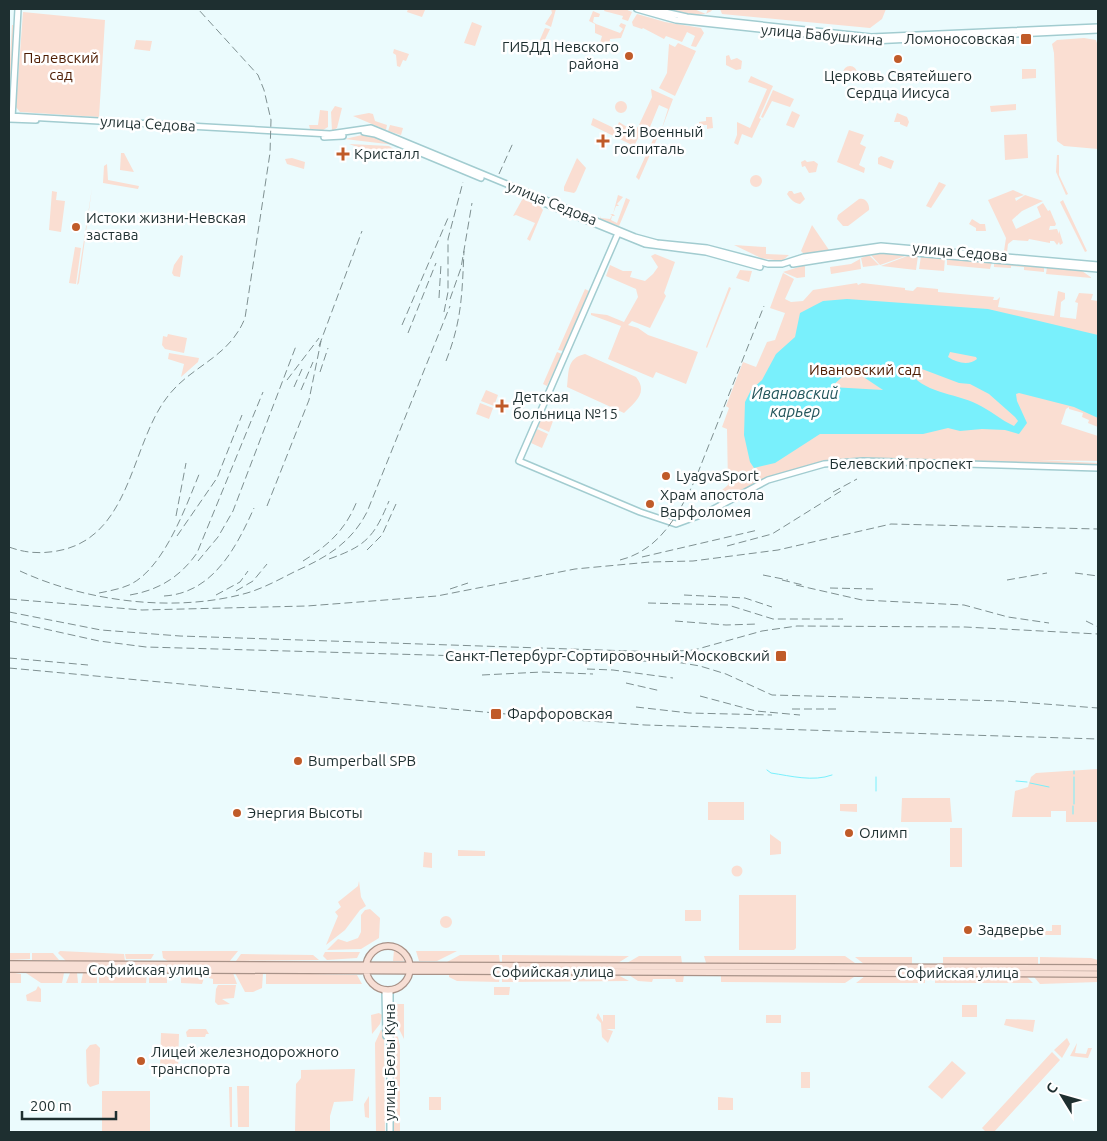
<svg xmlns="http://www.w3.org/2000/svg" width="1107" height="1141" viewBox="0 0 1107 1141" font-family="Ubuntu,sans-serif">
<rect width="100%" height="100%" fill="#ebfbfd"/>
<path fill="#faded2" d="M408,9L425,10L422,17L407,12Z
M551,9H556L551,27L545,24L552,13Z
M605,9H625L632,12L628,21L622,19L623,16L604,11Z
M666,9H694L706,14L708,9H713C705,20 678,12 666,9Z
M720,9H886L882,19L870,28L722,14Z
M593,11L600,14L599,17H594L593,22L596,24L620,33L623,29L619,26L621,23L626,25L621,38L610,39L609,46L600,43L602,36L595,33V24L589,21Z
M23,12L105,20L99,117L20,112L16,107Z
M637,14L665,22L701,28L704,33L696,47L691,46L695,36L687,32L682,42L666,36L664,39L643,28L642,29L633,26L632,22Z
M472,22L482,26L475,46L464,43Z
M12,25H15L10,107L9,77Z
M545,28L550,29L539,52L535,51Z
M1084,38L1096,40L1098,46V149L1064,146L1057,141L1054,53L1052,44L1057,40Z
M136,40L152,41L150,51L134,49Z
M678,43L696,51L675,96L659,88L667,73L669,44L675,47Z
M394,49L409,54L406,61L403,60L400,67L397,66L396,55L393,53Z
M729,55L731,60L737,58L742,61L741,69L736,70L726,65V56Z
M843 73a7 7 0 1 1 14 0a7 7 0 1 1-14 0Z
M1022,69H1036V78L1022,79Z
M751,76L773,86L759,118L761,119L752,138L742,134L738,145L734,143L737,135V122L750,128L767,89L748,82Z
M651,89L673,99L661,131L668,109L659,105L650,127L639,125L652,97Z
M773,90L794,99L790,107L772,101L763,118L761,117Z
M615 107a6 6 0 1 1 12 0a6 6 0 1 1-12 0Z
M1016,104V110L991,112L990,106Z
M335,106L342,108L337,128L332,131L331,112Z
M320,110L328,111V127L323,130L310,129L309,125H318Z
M792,111L800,115L794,128L786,125Z
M369,113L373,114L375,121L387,125L386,130L353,116Z
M897,113L907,117L909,122L907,127L900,124V122H894Z
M706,117H712L713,128L707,129V125H699V122L706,121Z
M593,118L616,129L619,122L635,132L638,126L643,129L634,146L591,125Z
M390,125L403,128L401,135L388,131Z
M849,130L864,135L860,144L866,147L859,165L865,168L864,173L837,162Z
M656,133L659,134L639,180L636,177Z
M1027,134L1028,158L1005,160L1004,135Z
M362,135H369L395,145L345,139Z
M349,144L389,146L397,151L388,155C376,150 362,149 349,144Z
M121,153H124L134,172L120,170Z
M1057,155H1059V175L1068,194L1066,195L1056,172Z
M881,156L894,161L891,169L878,164V158Z
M292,158L305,162L304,169L287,164L285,159Z
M577,158L586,168L576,191L574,193L564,191V187Z
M805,160L807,162L814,161L818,164L816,172L809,173L805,166L802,167L801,162Z
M107,164L108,180L139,186L138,189L103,183L104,166Z
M750 181a6 6 0 1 1 12 0a6 6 0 1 1-12 0Z
M939,182L946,185L931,208L926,206Z
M92,188L79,283L77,285Z
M1013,190L1024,195L1015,198L1016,201L1025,195L1043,201L1022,211L1012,220L1016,229L1041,217L1037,207L1043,203L1048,211L1050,210L1056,224L1055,226H1050L1049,230L1057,229L1059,234V230L1063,243L1060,245L1059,242L1057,245L1054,241H1050V243L1029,239L1028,241L1013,240L1008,244L1007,252L1004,251L1006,238L988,200Z
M52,191L57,192L56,200L65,201L61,232L49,230Z
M789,191H792L794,194L801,192L805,199L800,204C794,203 790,199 787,194Z
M618,195L623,197L617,204L619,206H616L613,214L615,216H612L611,220L617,223L626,198L630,200L619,226L600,219L601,216V218L610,219L612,215L610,214H613Z
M523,198L540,206L543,210L530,241L527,239L535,223L516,215L513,216Z
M859,199C865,197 870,204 869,210L848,226H843L837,219L838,215Z
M1063,200L1087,251L1085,252L1060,202Z
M972,219L980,224H985L986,231H976V228L969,224Z
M812,225L829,250L804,254L801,251Z
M734,245L766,247V254L789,255L782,261L761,258Z
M75,247L81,248L76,284L69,283Z
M878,252L908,255L880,265L870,254Z
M655,254L675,262L664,293L666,296L650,328L632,321L628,325L638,328L648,335L698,352L686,384L656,372L653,378L608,359L621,326L591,315V313L607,315L624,322L638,297L636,289L606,276L610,265L623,271H632L630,277L645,281L653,274L658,267L651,256Z
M181,255L183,256L180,277L174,276L172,273L174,265Z
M869,255L879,265L863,267L861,258Z
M910,255L918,256L916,270L881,266Z
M921,256L945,258L944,271L919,269Z
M947,258L992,262L990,269L947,265Z
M860,259L861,269L831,274L830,267L851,264Z
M994,262L1044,267V272L1024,270V267L1011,266V268L994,267Z
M805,265V277L797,278L783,272Z
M1047,267L1082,271L1092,278L1046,274Z
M740,270L752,271L749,282L736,278Z
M783,273L794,279L785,299L791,302L803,301L813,290L857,283L858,285L862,283L905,288V290L913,291L917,287L938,289V292L994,297L993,300H997L1000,297L998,307L1054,316L1058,291L1065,293V299L1061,302L1060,317L1076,319L1078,303L1075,302L1079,293L1093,294L1091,300L1098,301V427L1088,423L1089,420L1082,417L1083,413L1069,409V407L1066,409L1061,424L1098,436V461L1038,460L1098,463V466L858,459C807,461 772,474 727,499L722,490L728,485L727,429L722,427L729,408L726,406L743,362L756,367L767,342L775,340L785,313L770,308Z
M729,287L731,288L707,348L706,347Z
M585,289L589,291L563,351L558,350Z
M168,334L187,338L184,353L165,349L162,345L163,336L167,337Z
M557,352L562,354L547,386L543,384Z
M169,353L199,358L198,362L181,377L184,364L168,359Z
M585,354L636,377C649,393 634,403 624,413L567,387C569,373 566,358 585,354Z
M486,390L498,395L494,406L481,401Z
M480,403L493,408L489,419L476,414Z
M542,417L553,421L549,432L538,427Z
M537,429L548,434L542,448L531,443Z
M1098,769V822H1066V811H1051V817H1012L1015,791L1028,787L1031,777L1036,773Z
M902,798H950L952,822H901Z
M708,802H744V820H708Z
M840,804H857V812L840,811Z
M950,828H962V867H950Z
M770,834L781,842V854L770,855Z
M458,850L485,851V856H458Z
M424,852L432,853V868L423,867Z
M731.5 871a5.5 5.5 0 1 1 11 0a5.5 5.5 0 1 1-11 0Z
M359,881L361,897L366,906L360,910L345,930L326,945L338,916L335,912L341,907L338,902L358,886Z
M739,895H796V948L794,950H739Z
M370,909L380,918L379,938L361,949L327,950L338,939L347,942L358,938L361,932V915L365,910Z
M685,910H701V921H685Z
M440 922a6 6 0 1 1 12 0a6 6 0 1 1-12 0Z
M1052,925H1061V935H1039V931H1052Z
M394,950L402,956L404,961H393Z
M60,951L124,954L125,961H66L58,953Z
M162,951H238L229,962L168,961L163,958Z
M416,951H457L437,961H419Z
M325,952H360L357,958L327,960L323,956Z
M9,953H30V959L9,960Z
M32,953H53L59,960H32Z
M125,954H154L151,959H126Z
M241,954L313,955L319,960L236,961Z
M460,955H499L500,963L447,962Z
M502,955L628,956H629L618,963H502Z
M639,956H681L682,963H627Z
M704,956H845L855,963H706Z
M855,957H912V964H864Z
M943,957H1038V965L936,964L943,963Z
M1040,957L1091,958L1098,960V965H1040Z
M9,972L21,974V983H9Z
M45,972L64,973L62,983H41L26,973Z
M77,972L78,983H66L70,973Z
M83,973H97V983H81Z
M99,973H147L146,983H99Z
M181,973H207V978H204L202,984L181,983Z
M209,973H233L237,984H213V979L209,978Z
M235,973H263L262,988L253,992H245Z
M266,973L357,975L362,984H266Z
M149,974L167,975V983H149Z
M449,974L500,975L499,982L457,981L449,977Z
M502,974L618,975L629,981L502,982Z
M629,975H684L683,982H676L675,979H653L652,982L638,981Z
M721,975L851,976L854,977L845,983L721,982Z
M865,976H925V983H856Z
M959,976H1026L1033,983H935V980L959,978Z
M1034,977H1098V982L1040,984Z
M218,985H236L234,998L222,999L230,1004L218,1005L215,1002L216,989Z
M38,986L41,989V1002L27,1001L26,995L36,990Z
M494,987H510L509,995H494Z
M394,1004H404V1039L394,1019Z
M962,1005H977V1017H962Z
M379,1013L382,1015L380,1024L372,1034L371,1015Z
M598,1013L603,1022V1015H615V1029H606L613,1031L608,1043L602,1037L601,1023L596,1018Z
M766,1015H781V1023H766Z
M1006,1019L1035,1020L1033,1032L1004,1025Z
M189,1029H206L209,1034H206L205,1037H187L186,1032Z
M381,1030L384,1031L385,1132H376L375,1043Z
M391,1032L398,1037L400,1046V1132H392Z
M161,1033L179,1034L178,1069L160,1068Z
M1067,1038L1070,1044L1062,1058L1054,1050Z
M1077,1043L1075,1053L1086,1054L1088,1048H1092L1088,1058L1070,1056Z
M96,1044L100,1048L99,1084L90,1087L87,1083L86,1050L90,1045Z
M1052,1052L1060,1060L994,1132H986L982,1128Z
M952,1061L966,1073L942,1099L928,1087Z
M355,1069L353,1101L334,1102L330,1116V1132H295L296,1084L301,1078V1070Z
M801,1072H810V1088H801Z
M237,1086H249V1127H238Z
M229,1087H232V1127H230Z
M102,1091H150V1132H102Z
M369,1096V1118L365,1117L364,1104Z
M429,1097H441V1110H429Z
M718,1097L733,1098V1110H718Z"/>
<path fill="#79f0fc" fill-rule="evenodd" d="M847,299L988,309L1098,335V418L1074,407L1019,393L1016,394L1017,401L1027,423L1019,434L1005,430L982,429L960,431L948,428L923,434H820L775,463L754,468L750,462L744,435L745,402L751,390L762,380L776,354L795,337L800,313L823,301ZM950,352L976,357L977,359C969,366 957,363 948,357ZM914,366L959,383L970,384L989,394L1015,417L1018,421L1014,426C1001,420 990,410 977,404C955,393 921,393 909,370ZM850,370H853L883,390L831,387Z"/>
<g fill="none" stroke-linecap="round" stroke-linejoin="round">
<path stroke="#79f0fc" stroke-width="1" d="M767,770L771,773C791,776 813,782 832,775
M1074,774V771
M1016,781L1027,782
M1030,783L1049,787
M876,791V777
M1074,804V777
M1073,814V806"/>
<g stroke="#a2ccd0" stroke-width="8">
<path id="secondary" d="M637,9L676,20L871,41L1098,30
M651,9L687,17L871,37L1098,27
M9,116L330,134L371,128L635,237L657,243L707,248L768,264H782L804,257L881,246L1098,265
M12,118L18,9
M9,119L36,120
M364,132L375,134L481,178
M324,137L343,136
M524,195L645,244L706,252L760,267
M619,231L519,461L640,512L676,524L706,513L768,480L824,464L863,461L1098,468
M793,264L881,250L1098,269
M385,991L386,1036
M390,991V1132"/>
</g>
<g stroke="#a89288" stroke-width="8">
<path id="primary" d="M366 968a22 22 0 1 1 44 0a22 22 0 1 1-44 0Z
M9,964L1098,968
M9,969L1098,974"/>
</g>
<use href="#secondary" stroke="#fff" stroke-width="5"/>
<use href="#primary" stroke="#f7ded4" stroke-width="5.5"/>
<path stroke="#7f9091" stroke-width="1" stroke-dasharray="8 4" stroke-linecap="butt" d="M499,174L513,143
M439,298L441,264
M450,299L461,268L472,203
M444,312L448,292V239L463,182
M402,325L448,218
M408,333L436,263
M319,346L362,231
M446,361C462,320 462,294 464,251
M320,372L328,348
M287,380L319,338
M294,387L302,369
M301,390L313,362
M833,492L857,479
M267,506L309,400L321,341
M176,516L186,463
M177,536L217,478L242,415
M727,546L772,534L841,491
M9,547C25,553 40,554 57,551C132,538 130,444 168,396C192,365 229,358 245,318L270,153L271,120L264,90L258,75L198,9
M367,550L382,535L396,504
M642,557L758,530
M329,559C366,546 374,537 389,501
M620,560C660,550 678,515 695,480L764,306
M198,561L218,537L233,511L296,346
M303,561C329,545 346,529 357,501
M20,571C87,602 176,613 247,593C264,588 280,579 296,571C327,557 351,543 367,512L450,306
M1075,573L1098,576
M763,575L788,580
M782,580L803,585
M1007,580L1047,573
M796,585L862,600L964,605L1008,617L1049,623
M830,588L873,589
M450,589L468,583
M236,591L253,581L267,564
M99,593C109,591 120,589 129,585C164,569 186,506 200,472
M130,595C159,590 180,577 197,553L263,392
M216,595L240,582L248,571
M684,595L745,598L772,607
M164,596C213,593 236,548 254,508
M9,599L142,610L307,606L437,596L575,569L650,562L693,561L778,550L891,524L1098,529
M648,603L728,605L773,619H843
M9,612L101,630L180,636L661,652L694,650L762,631L797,626L965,627L1098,634
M9,621L99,641L146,647L676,662L700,666L726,674L772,695L1005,701L1098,708
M675,621L726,625L758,624
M1086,621L1098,627
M9,658L88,665
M9,668L560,719L645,725L1098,739
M587,669L613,670L673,678
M482,675L542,672L593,674
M626,683L661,691
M700,696L756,711L800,715
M636,707L689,713L772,715
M792,709H836"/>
</g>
<g fill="#c05b29" stroke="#fff" stroke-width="2">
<rect x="1020" y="33" width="12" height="12" rx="2.5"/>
<circle cx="629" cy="56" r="5"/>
<circle cx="898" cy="59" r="5"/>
<path d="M600.5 133.5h5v5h5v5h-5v5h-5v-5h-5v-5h5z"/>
<path d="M340.5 146.5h5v5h5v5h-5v5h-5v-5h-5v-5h5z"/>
<circle cx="76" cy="227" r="5"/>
<path d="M499.5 398.5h5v5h5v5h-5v5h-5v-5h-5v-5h5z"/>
<circle cx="666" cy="476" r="5"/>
<circle cx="650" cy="504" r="5"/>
<rect x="775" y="650" width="12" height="12" rx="2.5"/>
<rect x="490" y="708" width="12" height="12" rx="2.5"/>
<circle cx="298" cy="761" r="5"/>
<circle cx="237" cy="813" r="5"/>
<circle cx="849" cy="833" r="5"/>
<circle cx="968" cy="930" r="5"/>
<circle cx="141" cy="1061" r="5"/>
</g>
<g text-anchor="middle" stroke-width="5" stroke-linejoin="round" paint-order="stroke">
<g font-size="15" fill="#1e2f30" stroke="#fff">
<text transform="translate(822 35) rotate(5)" y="5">улица Бабушкина</text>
<text transform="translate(148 124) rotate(3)" y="5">улица Седова</text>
<text transform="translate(552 203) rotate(22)" y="5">улица Седова</text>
<text transform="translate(960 252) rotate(5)" y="5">улица Седова</text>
<text x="901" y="469">Белевский проспект</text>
<text x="149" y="975">Софийская улица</text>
<text x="553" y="977">Софийская улица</text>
<text x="958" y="978">Софийская улица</text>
<text transform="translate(390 1062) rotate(-90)" y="5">улица Белы Куна</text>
</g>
<g font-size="15" fill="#1e2f30" stroke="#fff" text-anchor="start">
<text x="1015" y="44" text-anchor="end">Ломоносовская</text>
<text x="619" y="52" text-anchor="end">ГИБДД Невского<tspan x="619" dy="17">района</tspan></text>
<text x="898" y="81" text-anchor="middle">Церковь Святейшего<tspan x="898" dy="17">Сердца Иисуса</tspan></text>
<text x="614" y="137">3-й Военный<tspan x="614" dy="17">госпиталь</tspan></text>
<text x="354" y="159">Кристалл</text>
<text x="86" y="223">Истоки жизни-Невская<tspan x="86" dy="17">застава</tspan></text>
<text x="513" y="402">Детская<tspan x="513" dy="17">больница №15</tspan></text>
<text x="676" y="481">LyagvaSport</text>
<text x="660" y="500">Храм апостола<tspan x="660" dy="17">Варфоломея</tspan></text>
<text x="770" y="661" text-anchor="end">Санкт-Петербург-Сортировочный-Московский</text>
<text x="507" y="719">Фарфоровская</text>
<text x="308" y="766">Bumperball SPB</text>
<text x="247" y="818">Энергия Высоты</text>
<text x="859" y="838">Олимп</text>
<text x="978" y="935">Задверье</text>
<text x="151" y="1057">Лицей железнодорожного<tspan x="151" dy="17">транспорта</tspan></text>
</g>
<g font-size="15" fill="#4d1c02" stroke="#fff">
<text x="61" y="63">Палевский<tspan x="61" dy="17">сад</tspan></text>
<text x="865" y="375">Ивановский сад</text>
</g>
<g font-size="16" font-style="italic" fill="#23565c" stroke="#fff">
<text x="795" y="399">Ивановский<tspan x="795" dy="18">карьер</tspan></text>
</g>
</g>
<rect width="1107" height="1141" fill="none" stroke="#1e2f30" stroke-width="20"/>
<g transform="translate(1062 1096) rotate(307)" stroke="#ffffff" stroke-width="4" paint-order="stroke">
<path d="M0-4L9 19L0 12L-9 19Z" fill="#1e2f30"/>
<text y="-8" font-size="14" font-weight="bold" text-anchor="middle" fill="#1e2f30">С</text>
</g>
<path d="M22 1111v8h94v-8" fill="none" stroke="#1e2f30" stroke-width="2.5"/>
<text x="30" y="1111" font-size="15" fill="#1e2f30" stroke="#ffffff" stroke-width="4" paint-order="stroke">200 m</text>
</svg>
